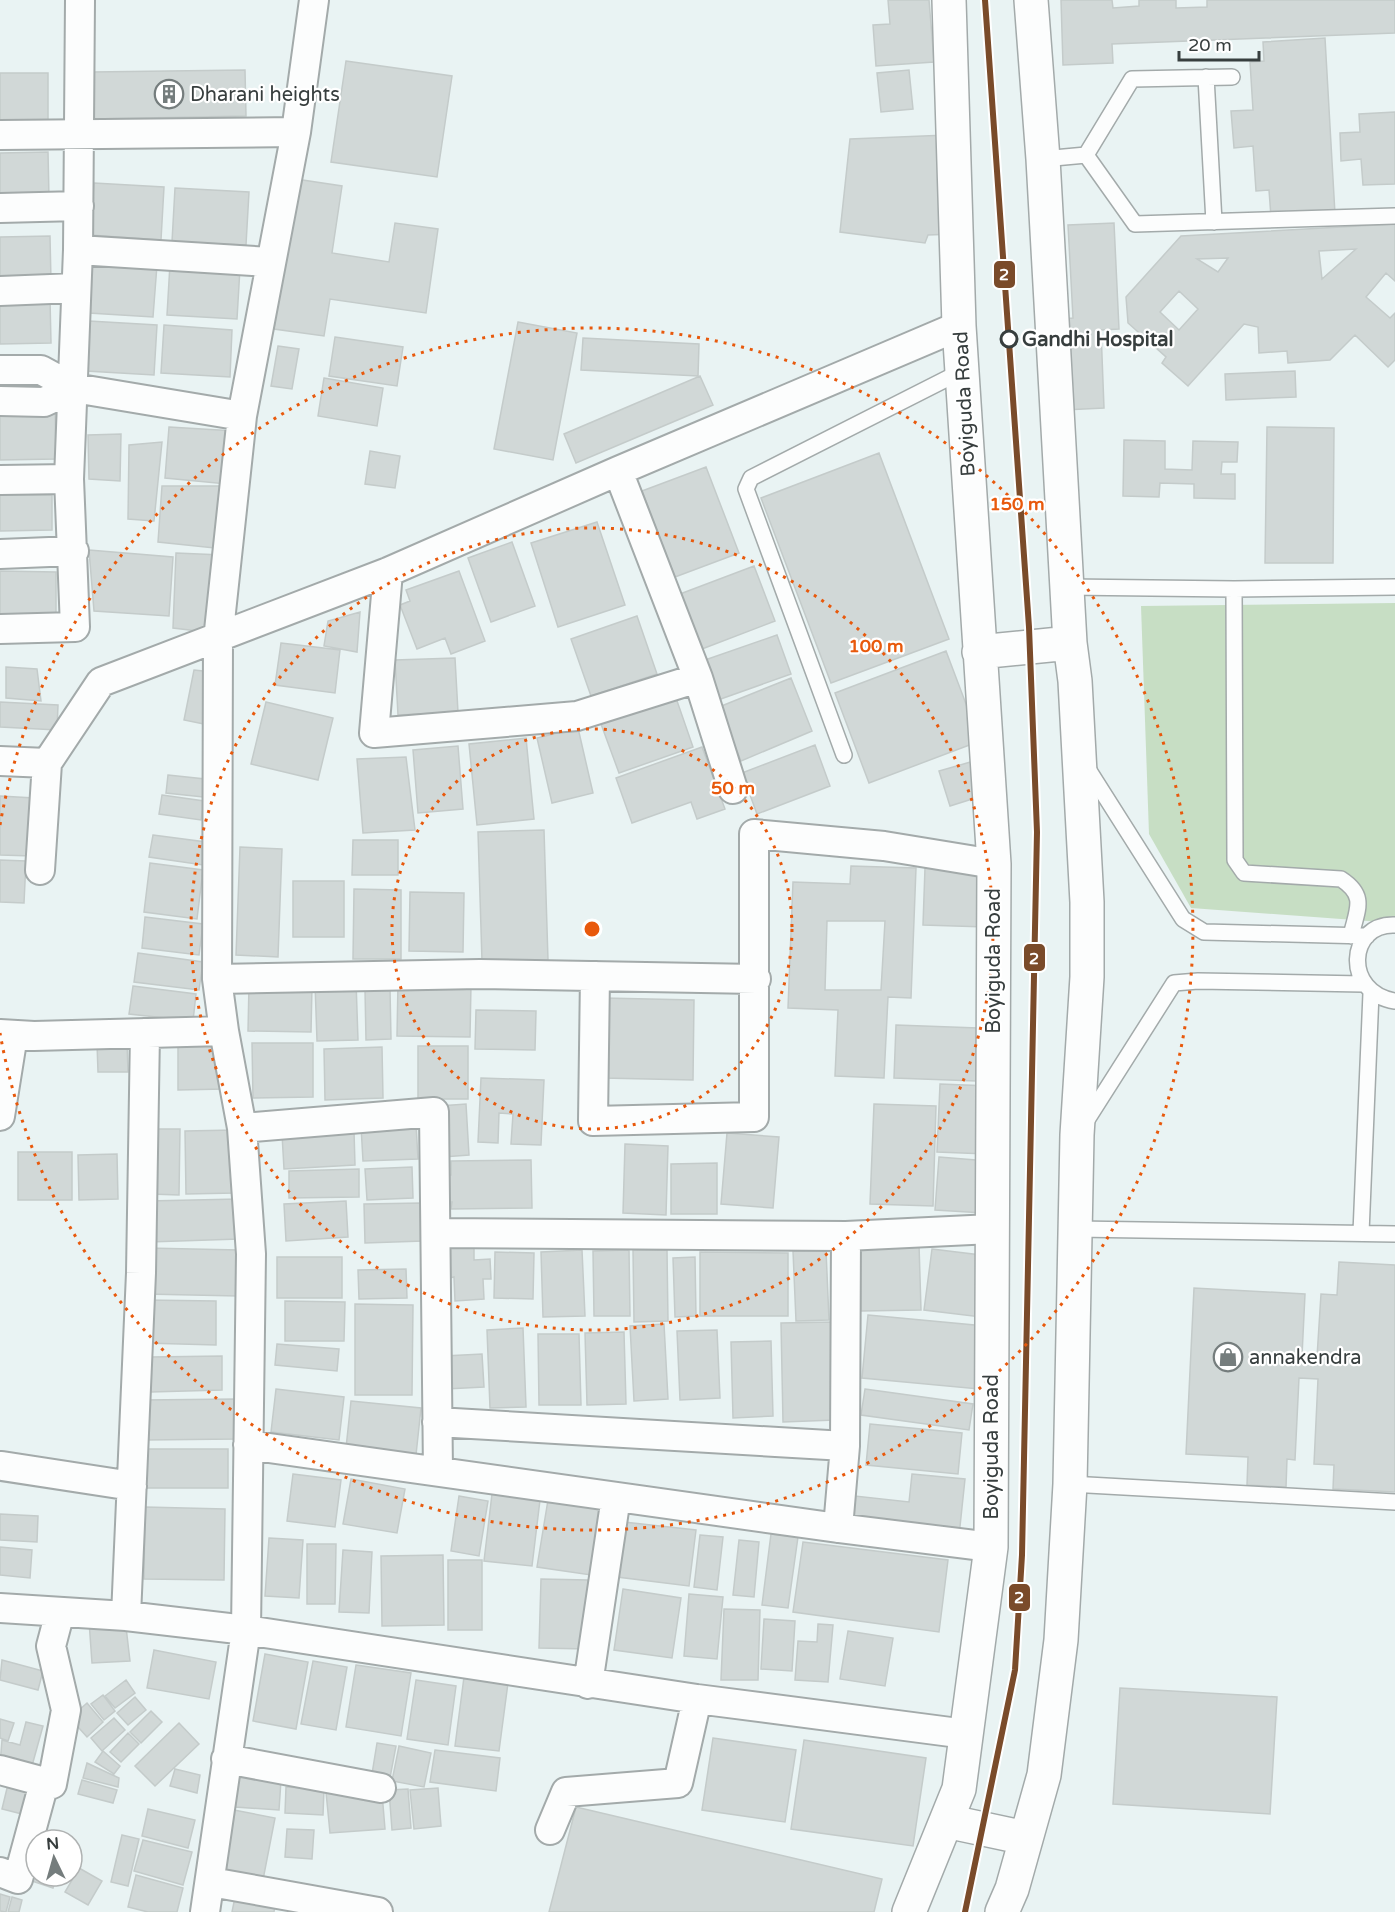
<svg xmlns="http://www.w3.org/2000/svg" width="1395" height="1912" viewBox="0 0 1395 1912" font-family="'Varela Round',sans-serif">
<rect width="100%" height="100%" fill="#e9f3f3"/>
<path fill="#c7dec4" d="M1395,603V923L1191,908L1149,834L1141,606Z"/>
<path fill="#d1d8d7" stroke="#c4cbca" stroke-width="1.5" fill-rule="evenodd" d="M888,0H929L934,62L876,66L873,25L890,24Z
M1061,0H1112L1113,8L1139,6V0H1176V8L1207,7V0H1395V33L1112,44L1113,63L1063,65Z
M1325,38L1335,214L1271,217L1269,190L1256,191L1253,146L1234,148L1231,111L1253,110L1250,62L1264,61L1263,42Z
M346,61L452,76L437,177L331,162Z
M245,70L246,116L93,119L92,72Z
M909,70L913,109L881,112L877,73Z
M0,73H48V125H0Z
M1395,112V184L1363,185L1361,159L1341,161L1340,133L1360,132L1359,114Z
M947,135L954,234L928,235L925,243L840,232L850,139Z
M48,152L49,198L0,199V153Z
M296,179L342,186L332,253L389,262L395,223L438,229L426,313L330,299L324,336L274,329Z
M94,183L164,187L161,240L90,235Z
M175,188L249,192L246,245L172,242Z
M1114,223L1119,329L1101,330L1104,408L1064,410L1060,319L1073,318L1068,225Z
M1395,224V281L1386,273L1366,297L1390,318L1395,313V360L1388,367L1355,335L1330,360L1288,363L1287,351L1259,353L1258,327L1244,324L1188,386L1162,363L1166,357L1128,323L1126,297L1181,236ZM1356,249L1322,279L1319,251ZM1228,258L1218,272L1197,259ZM1179,291L1198,309L1179,330L1160,312Z
M50,236L51,281L0,283V237Z
M92,260L157,265L153,317L89,313Z
M170,264L240,268L237,319L167,315Z
M50,299L51,343L0,344V301Z
M89,321L157,325L154,375L86,371Z
M518,322L577,333L553,460L494,449Z
M164,325L232,330L230,377L161,373Z
M335,337L403,347L397,386L329,376Z
M583,338L699,344L698,376L581,370Z
M278,346L299,349L292,389L271,386Z
M1295,371L1296,397L1226,400L1225,374Z
M700,376L713,405L576,463L564,434Z
M324,378L383,388L377,426L318,416Z
M55,406L56,459L0,460V407Z
M169,427L235,431L227,484L165,478Z
M1267,427L1334,428L1333,563H1265Z
M121,434L120,481L89,479L88,435Z
M1124,440L1165,441V469L1192,470L1193,441L1238,442L1237,462H1222L1221,474H1235V499L1194,498V484L1160,483L1159,497L1123,496Z
M162,442L154,521L128,519L129,445Z
M370,451L400,456L395,488L365,484Z
M879,453L949,639L831,683L761,498Z
M706,467L739,553L675,577L642,491Z
M162,486H230L224,549L158,542Z
M0,495H52V530L0,531Z
M597,522L625,605L558,627L531,543Z
M512,542L535,606L491,622L468,558Z
M89,550L173,557L169,616L94,611Z
M176,553L222,555L214,633L173,628Z
M754,566L775,621L702,649L680,594Z
M0,571L56,572V620L0,619Z
M459,571L485,641L451,654L445,638L417,649L400,605L410,601L406,590Z
M360,612L357,652L324,646L328,621Z
M637,616L657,674L591,696L571,639Z
M777,635L791,674L718,700L705,660Z
M281,643L340,650L335,693L275,685Z
M946,651L980,741L869,783L835,693Z
M455,658L458,712L398,715L395,660Z
M6,667L37,669L41,701L6,698Z
M194,670L212,672L209,725L184,720Z
M791,678L812,731L741,761L719,707Z
M676,698L693,747L619,773L601,724Z
M0,702L58,705L57,730L0,727Z
M266,702L333,718L318,780L251,764Z
M578,728L593,793L552,803L537,738Z
M526,738L534,819L477,825L469,744Z
M815,745L830,786L757,814L742,773Z
M458,746L463,809L418,813L413,750Z
M702,747L725,809L697,819L691,802L632,823L616,778Z
M406,757L415,830L363,833L357,759Z
M974,761L985,795L950,806L939,771Z
M168,775L205,779L203,797L166,793Z
M162,795L204,801L201,820L159,814Z
M0,796L34,798L32,856L0,855Z
M544,830L548,960L482,961L478,832Z
M153,835L206,842L203,865L149,857Z
M353,840H398V875H352Z
M240,847L282,849L278,957L236,955Z
M0,860L26,861L24,903L0,902Z
M150,863L203,870L197,919L144,912Z
M851,866L916,868L911,998L888,997L884,1078L835,1076L838,1010L788,1008L793,882L850,884ZM827,921H885L881,990H825Z
M925,868L988,871L986,927L923,925Z
M293,881H344V937H293Z
M354,889L401,890V959H353Z
M410,892L464,893L463,952L409,951Z
M145,917L203,924L199,955L142,948Z
M138,953L203,962L199,990L134,982Z
M356,981L358,1040L317,1041L315,983Z
M398,983L471,984L470,1037L397,1036Z
M249,985L312,987L311,1032L248,1031Z
M133,986L196,994L193,1021L129,1014Z
M390,989L391,1039L366,1040L365,990Z
M604,998L694,1000L693,1080L603,1078Z
M476,1010L536,1011L535,1050L475,1049Z
M896,1025L978,1028L976,1081L894,1078Z
M224,1041V1089L178,1090V1042Z
M127,1042L128,1072H98L97,1043Z
M252,1043H313V1097L253,1098Z
M418,1046H468V1099H418Z
M382,1047L383,1098L325,1100L324,1049Z
M481,1078L544,1080L541,1145L511,1144L513,1114L499,1113L498,1143L478,1142Z
M940,1084L990,1086L987,1154L937,1152Z
M466,1104L469,1155L443,1157L439,1106Z
M874,1104L936,1106L933,1206L870,1204Z
M416,1124L418,1159L363,1161L361,1126Z
M152,1129H180L179,1195L150,1194Z
M234,1130L235,1193L186,1194L185,1131Z
M354,1131L355,1165L284,1169L282,1134Z
M727,1133L779,1137L773,1208L721,1204Z
M625,1144L668,1146L666,1215L623,1213Z
M18,1152H72V1200H18Z
M117,1154L118,1199L79,1200L78,1155Z
M939,1157L988,1161L984,1213L935,1210Z
M531,1160L532,1208L451,1209L452,1202H441V1175H451V1161Z
M717,1163V1214H671V1164Z
M412,1167L413,1198L367,1200L365,1169Z
M359,1169V1197L289,1198V1171Z
M238,1199L239,1239L149,1242L148,1201Z
M346,1201L348,1237L286,1241L284,1204Z
M421,1203L423,1241L365,1243L364,1204Z
M919,1244L921,1310L861,1311L860,1246Z
M474,1246V1260L490,1259L491,1279H483L484,1299L455,1301L454,1277L449,1278L448,1247Z
M146,1248L239,1250L238,1296L145,1294Z
M932,1249L989,1256L981,1317L924,1310Z
M582,1250L585,1316L543,1317L541,1252Z
M629,1250L630,1316H594L593,1251Z
M633,1250H667L668,1321L634,1322Z
M826,1250L829,1320L796,1321L793,1251Z
M495,1252L534,1253L533,1299L494,1298Z
M700,1252L788,1253V1316H700Z
M277,1257H342V1298H277Z
M695,1257L696,1316L675,1317L673,1258Z
M1339,1262L1395,1265V1492L1333,1489L1334,1465L1314,1464L1318,1379L1299,1378L1295,1460L1287,1459L1286,1487L1247,1485L1248,1457L1186,1454L1194,1288L1305,1294L1302,1356L1317,1357L1321,1294L1337,1295Z
M406,1269L407,1298L359,1299L358,1270Z
M145,1300L216,1301V1345L144,1343Z
M285,1301L345,1302L344,1341H285Z
M355,1304L413,1305L412,1395H355Z
M868,1315L985,1326L979,1389L862,1378Z
M833,1322L835,1420L783,1422L781,1323Z
M664,1324L668,1399L634,1401L630,1326Z
M523,1328L526,1407L490,1408L487,1330Z
M717,1330L720,1398L680,1400L677,1331Z
M624,1332L626,1404L587,1405L585,1333Z
M538,1334H579L581,1405H539Z
M771,1341L773,1416L733,1418L731,1342Z
M277,1344L339,1349L337,1371L275,1365Z
M482,1354L484,1387L446,1389L444,1356Z
M222,1356V1390L151,1392V1357Z
M276,1389L344,1397L339,1440L271,1432Z
M865,1389L973,1404L969,1430L861,1415Z
M235,1399L236,1439L145,1440L144,1400Z
M351,1401L421,1408L416,1455L346,1448Z
M870,1424L962,1433L958,1474L866,1465Z
M143,1449H228V1488H142Z
M293,1474L341,1480L335,1527L287,1521Z
M912,1474L965,1479L959,1536L843,1524L846,1495L909,1502Z
M351,1479L405,1489L397,1533L343,1524Z
M492,1494L540,1500L532,1566L484,1561Z
M459,1496L488,1501L479,1556L451,1551Z
M548,1500L602,1508L591,1575L537,1567Z
M145,1507L225,1509L224,1580L144,1579Z
M0,1514L38,1516L37,1542L0,1540Z
M624,1522L696,1530L689,1586L617,1577Z
M771,1534L798,1537L788,1608L762,1605Z
M700,1535L723,1537L717,1590L694,1587Z
M269,1538L303,1540L299,1598L265,1596Z
M739,1540L759,1542L754,1597L733,1595Z
M803,1542L948,1560L939,1632L793,1612Z
M307,1544H336L335,1604H307Z
M0,1547L32,1550L30,1578L0,1575Z
M343,1550L372,1552L369,1613L339,1612Z
M443,1555L444,1625L382,1626L381,1556Z
M448,1560H482V1630H448Z
M541,1579L588,1580L587,1649L539,1648Z
M623,1589L681,1598L672,1658L614,1650Z
M689,1594L723,1597L717,1659L684,1656Z
M724,1609L760,1610L758,1680H721Z
M764,1619L795,1621L792,1671L761,1669Z
M89,1621L126,1627L130,1661L92,1663Z
M818,1624L833,1625L828,1682L795,1680L798,1641L817,1642Z
M848,1631L893,1638L885,1686L840,1679Z
M154,1650L216,1662L209,1699L147,1688Z
M265,1654L308,1662L296,1729L253,1721Z
M2,1660L43,1671L38,1690L0,1680Z
M313,1661L347,1667L336,1730L301,1724Z
M356,1665L411,1673L401,1736L346,1727Z
M464,1677L508,1683L499,1751L455,1746Z
M126,1680L135,1693L115,1708L105,1696Z
M416,1680L456,1686L448,1745L407,1739Z
M1120,1688L1277,1697L1270,1814L1113,1804Z
M103,1695L115,1711L104,1720L91,1704Z
M135,1697L146,1710L128,1725L117,1713Z
M87,1703L103,1722L87,1737L70,1718Z
M151,1711L162,1722L141,1743L130,1732Z
M114,1718L125,1730L102,1751L91,1738Z
M0,1719L14,1723L8,1741L0,1738Z
M26,1722L43,1726L30,1773L0,1765L2,1740L20,1745Z
M179,1723L199,1744L155,1786L135,1766Z
M128,1733L139,1744L121,1762L110,1752Z
M713,1738L796,1750L785,1822L702,1810Z
M804,1740L926,1758L913,1846L791,1829Z
M377,1743L396,1746L389,1783L371,1780Z
M399,1746L431,1753L424,1787L392,1781Z
M435,1750L500,1758L496,1791L430,1782Z
M103,1751L120,1766L114,1774L95,1762Z
M87,1763L119,1778L118,1787L83,1778Z
M175,1769L200,1775L197,1793L170,1786Z
M239,1771L281,1780L279,1810L235,1807Z
M9,1780L38,1787L30,1816L2,1809Z
M82,1780L117,1790L113,1803L78,1794Z
M286,1787L324,1789L323,1815L285,1813Z
M438,1788L441,1826L414,1829L410,1790Z
M408,1789L411,1828L392,1830L389,1790Z
M326,1792L382,1793L385,1829L330,1833Z
M576,1807L882,1879L874,1912H549Z
M148,1809L195,1820L188,1848L142,1836Z
M234,1810L275,1818L262,1885L221,1878Z
M287,1829L314,1830L312,1859L285,1857Z
M38,1831L64,1840H36V1876H57L53,1888L23,1878Z
M122,1835L139,1839L128,1886L111,1882Z
M143,1840L192,1852L183,1885L134,1871Z
M79,1868L102,1881L88,1905L65,1892Z
M136,1875L183,1888L177,1912H148L128,1907Z
M0,1894L10,1897L6,1912L0,1911Z
M12,1897L22,1900L19,1912H8Z
M235,1897L275,1905L274,1912H232Z"/>
<g fill="none" stroke-linecap="round" stroke-linejoin="round">
<g stroke="#a3aaaa" stroke-width="18">
<path id="lane" d="M1206,77L1214,222
M1086,155L1135,224L1395,216
M1043,159L1086,155L1132,79L1232,77
M1068,587L1234,589L1395,587
M1234,589L1235,860L1244,873L1341,879C1367,896 1357,909 1351,936
M844,755L746,489L751,478L962,371
M1086,766L1183,919L1204,932L1367,936
M1395,925C1347,923 1343,993 1395,1001
M1085,1123L1174,983L1198,981L1363,984
M1076,1229L1395,1234
M1361,1233L1371,993
M1070,1484L1395,1502"/>
</g>
<g stroke="#a3aaaa" stroke-width="32">
<path id="street" d="M0,135L296,132
M0,208L79,206
M78,250L270,262
M0,291L76,288
M0,370H41L74,388L242,416
M0,401L44,402L74,388
M618,471L698,678L733,789
M0,480L69,479
M0,554L74,551
M388,572L374,733L577,716L698,678
M0,629L75,627L69,479L78,250L80,0
M0,761L47,763L101,682L388,572L618,471L959,326
M40,870L47,763
M595,976L593,1121L754,1117V834L884,846L994,864
M217,979L480,974L756,979
M0,1034L34,1036L224,1031
M0,1116L13,1035
M242,1128L434,1112L438,1471
M436,1233L846,1236L992,1229
M437,1422L845,1446
M248,1445L838,1528L991,1547
M2,1466L132,1486
M838,1528L845,1446L846,1236
M0,1608L126,1616L246,1630L697,1699L966,1734
M126,1616L141,1273L145,1033
M588,1684L616,1497
M226,1759L381,1788
M0,1770L52,1784L66,1710L51,1646L60,1612
M550,1830L566,1792L678,1783L697,1699
M0,1872L18,1879L44,1783
M211,1882L378,1912
M205,1912L246,1630L251,1254L242,1128L224,1031L217,979L218,640L242,416L296,132L314,0"/>
</g>
<g stroke="#a3aaaa" stroke-width="36">
<path id="primary" d="M979,652L1070,643
M946,1821L1026,1838
M909,1912L959,1789L991,1547L994,864L959,326L949,0
M1002,1912L1012,1889L1044,1775L1061,1640L1070,1484L1077,1135L1087,977V902L1075,681L1070,643L1043,159L1031,0"/>
</g>
<use href="#lane" stroke="#fcfdfd" stroke-width="15"/>
<use href="#street" stroke="#fcfdfd" stroke-width="28"/>
<use href="#primary" stroke="#fcfdfd" stroke-width="33"/>
<g stroke="#fff" stroke-width="10">
<path id="metro-1" d="M965,1912L1015,1670L1022,1555L1037,832L1029,627L985,0"/>
</g>
<use href="#metro-1" stroke="#7a4b2a" stroke-width="6"/>
</g>
<g fill="none" stroke="#e8590c" stroke-width="3" stroke-dasharray="3 6">
<circle cx="592" cy="929" r="200"/>
<circle cx="592" cy="929" r="401"/>
<path d="M0 825A601 601 0 1 1 0 1033"/>
</g>
<defs>
<g id="building-ring" transform="scale(1.5)"><circle r="9.5" fill="#fff" stroke="#757d7d" stroke-width="1.5"/><path d="M-4-6H4V6H1V3H-1V6H-4ZM-2.5-4.3h1.7v1.8h-1.7ZM.8-4.3h1.7v1.8H.8ZM-2.5-1h1.7V.8h-1.7ZM.8-1h1.7V.8H.8Z" fill="#757d7d"/></g>
<g id="shop-ring" transform="scale(1.5)"><circle r="9.5" fill="#fff" stroke="#757d7d" stroke-width="1.5"/><path d="M-5-2.5h2.3a2.7 3.5 0 0 1 5.4 0H5L5.5 6h-11ZM-1.5-2.5h3a1.5 2.3 0 0 0-3 0Z" fill="#757d7d"/></g>
</defs>
<g fill-rule="evenodd">
<use href="#building-ring" x="169" y="94"/>
<use href="#shop-ring" x="1228" y="1357"/>
</g>
<circle fill="#fff" stroke="#373e3e" stroke-width="3" cx="1009" cy="339" r="8"/>
<g text-anchor="middle" stroke-width="4.5" stroke-linejoin="round" paint-order="stroke">
<g font-size="20" fill="#373e3e" stroke="#fff" text-anchor="start">
<text x="190" y="101">Dharani heights</text>
<text x="1249" y="1364">annakendra</text>
</g>
<g font-size="20" font-weight="bold" fill="#373e3e" stroke="#fff" text-anchor="start">
<text x="1022" y="346">Gandhi Hospital</text>
</g>
<g font-size="20" fill="#373e3e" stroke="#fff">
<text transform="translate(964 404) rotate(-93)" y="7">Boyiguda Road</text>
<text transform="translate(993 961) rotate(-90)" y="7">Boyiguda Road</text>
<text transform="translate(991 1447) rotate(-90)" y="7">Boyiguda Road</text>
</g>
</g>
<circle cx="592" cy="929" r="9" fill="#e8590c" stroke="#fff" stroke-width="3"/>
<g font-size="18" text-anchor="middle" font-weight="bold" fill="#e8590c" stroke="#fff" stroke-width="4.5" stroke-linejoin="round" paint-order="stroke">
<text x="1017" y="510">150 m</text>
<text x="876" y="652">100 m</text>
<text x="733" y="794">50 m</text>
</g>
<g stroke="#fff" stroke-width="2">
<rect x="993" y="260" width="23" height="29" rx="6" fill="#7a4b2a"/>
<rect x="1023" y="943" width="23" height="29" rx="6" fill="#7a4b2a"/>
<rect x="1008" y="1583" width="23" height="29" rx="6" fill="#7a4b2a"/>
</g>
<g font-size="16" text-anchor="middle" font-weight="bold" fill="#fff">
<text x="1004" y="280">2</text>
<text x="1034" y="964">2</text>
<text x="1019" y="1603">2</text>
</g>
<g transform="translate(54 1858) rotate(355)"><circle r="28" fill="#ffffff" stroke="#afb2b2" stroke-width="1.5"/>
<path d="M0-4.5L10 22L0 15L-10 22Z" fill="#757d7d"/>
<text y="-9" font-size="16" font-weight="bold" text-anchor="middle" fill="#373e3e">N</text>
</g>
<path d="M1179 51v9h80v-9" fill="none" stroke="#373e3e" stroke-width="3"/>
<text x="1188" y="51" font-size="18" fill="#373e3e" stroke="#ffffff" stroke-width="4.5" paint-order="stroke">20 m</text>
</svg>
